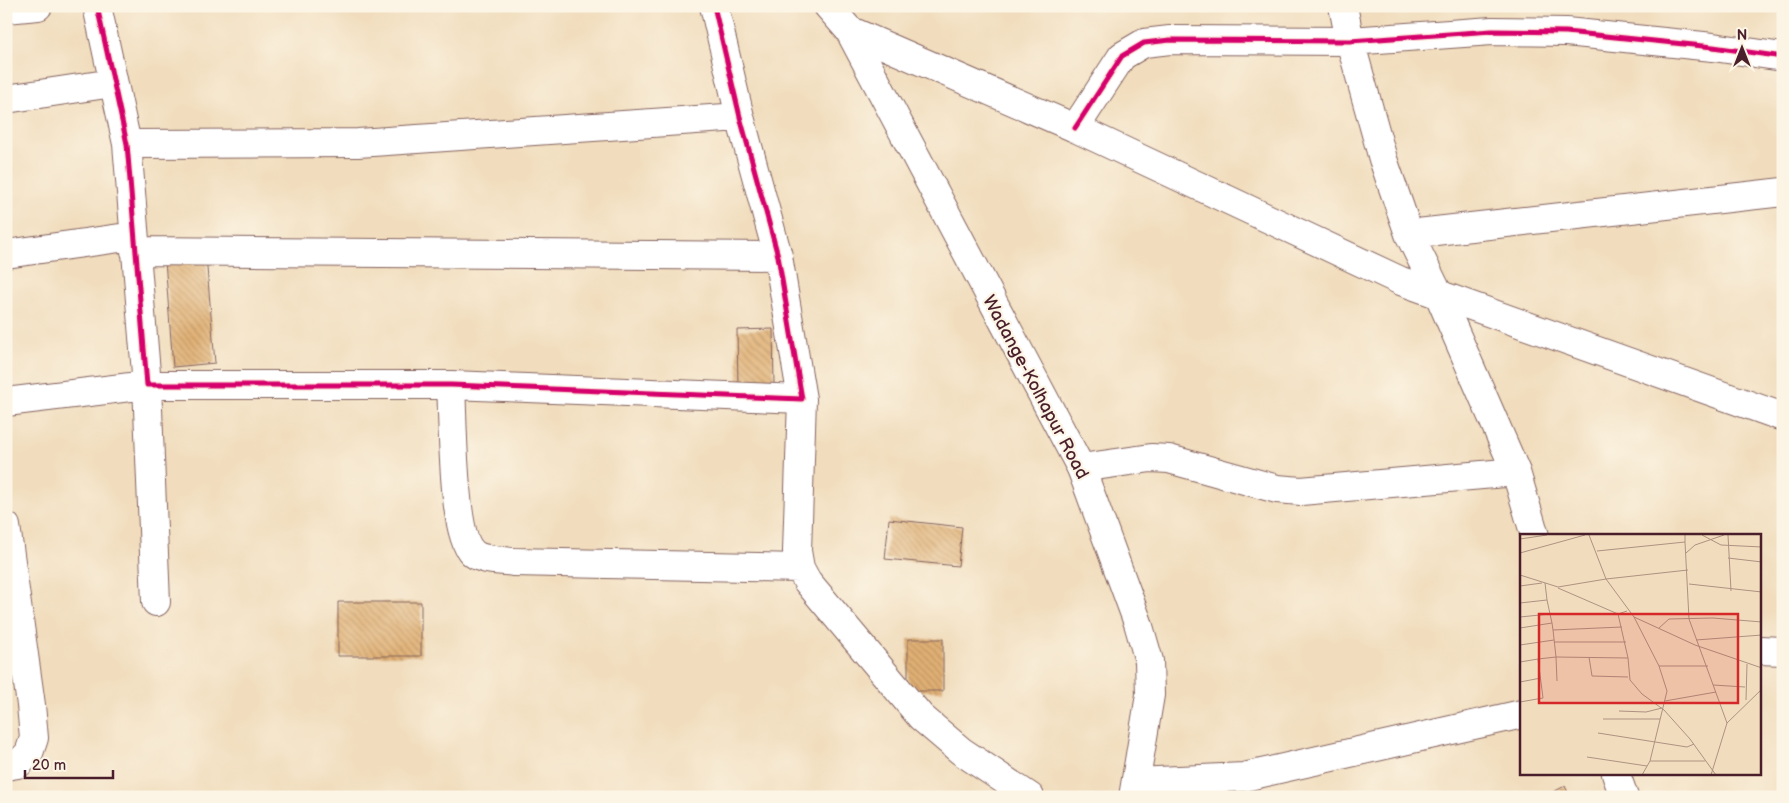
<svg xmlns="http://www.w3.org/2000/svg" width="1789" height="803" viewBox="0 0 1789 803" font-family="'Balsamiq Sans',sans-serif">
<defs>
<pattern id="building-back-hatch" width="6" height="6" patternUnits="userSpaceOnUse" patternTransform="scale(1.25)"><rect width="6" height="6" fill="#e1b175"/><path d="M-1 5l2 2M0 0l6 6M5-1l2 2" fill="none" stroke="#b88f60"/></pattern>
</defs>
<rect width="100%" height="100%" fill="#fcf5e5"/>
<filter id="ink" filterUnits="userSpaceOnUse"><feTurbulence type="fractalNoise" baseFrequency=".02" numOctaves="2"/><feDisplacementMap in="SourceGraphic" scale="10" xChannelSelector="R" yChannelSelector="G"/><feConvolveMatrix kernelMatrix="1 2 1 2 8 2 1 2 1" color-interpolation-filters="sRGB"/></filter>
<filter id="wash" filterUnits="userSpaceOnUse"><feTurbulence type="fractalNoise" baseFrequency=".0096" numOctaves="4" result="noise"/><feDisplacementMap in="SourceGraphic" scale="20" xChannelSelector="R" yChannelSelector="G"/><feGaussianBlur stdDeviation="1.12" result="paint"/><feColorMatrix in="noise" values="0 0 0 0 0 0 0 0 0 0 0 0 0 0 0 0 0 1.4 0 .05"/><feComposite in="paint" operator="in"/></filter>
<g filter="url(#wash)">
<rect width="100%" height="100%" fill="#f1ddbd"/>
<g id="blocks">
<path fill="url(#building-back-hatch)" d="M206,256L215,363L173,367L165,260Z
M773,329L774,385H738L737,330Z
M889,519L962,527L958,566L885,559Z
M338,602H421V656H338Z
M908,639H943V691H908Z
M1565,786L1570,797H1543Z"/>
</g>
</g>
<g filter="url(#ink)">
<use href="#blocks" fill-opacity="0" stroke="#84625e" stroke-width="1"/>
<g fill="none" stroke-linecap="round" stroke-linejoin="round">
<g stroke="#84625e" stroke-width="30">
<path id="minor" d="M97,6L127,144L147,385H451L802,399L778,256L740,117L714,6
M1343,6L1350,41L1383,159L1409,234L1439,295L1516,472L1535,536
M6,9L38,6
M6,99L113,83
M1075,128L1122,56L1144,43L1170,40L1350,41L1492,31L1566,32L1713,47L1783,57
M127,144L358,143L740,117
M1409,234L1783,192
M135,251L778,256
M6,254L134,236
M451,385C453,417 452,533 472,552C480,561 501,560 513,562L800,568
M802,399L797,551L800,568L807,581L921,717L961,751L1030,797
M6,402L147,385L156,602
M1081,468L1151,458L1169,459L1277,489L1301,491L1516,472
M6,526L31,705L34,738L29,753L18,764L6,766
M1760,650L1783,651
M1616,774L1624,797
M1136,782L1244,777L1522,714"/>
</g>
<g stroke="#84625e" stroke-width="30">
<path id="major" d="M828,6L849,30L1081,468L1138,623L1149,661L1150,695L1133,797
M849,30L1075,128L1401,281L1783,417"/>
</g>
<use href="#minor" stroke="#fff" stroke-width="28"/>
<use href="#major" stroke="#fff" stroke-width="28"/>
<g stroke="#fcf5e5" stroke-width="8">
<path id="cycleway" d="M97,6L127,144L147,385H451L802,399L778,256L740,117L714,6
M1075,128L1122,56L1144,43L1170,40L1350,41L1492,31L1566,32L1713,47L1783,57"/>
</g>
<use href="#cycleway" stroke="#d6006c" stroke-width="5"/>
</g>
</g>
<g text-anchor="middle" stroke-width="4.5" stroke-linejoin="round" paint-order="stroke">
<g font-size="18" fill="#4a1f2b" stroke="#fcf5e5">
<text transform="translate(1036 387) rotate(62)" y="6">Wadange-Kolhapur Road</text>
</g>
</g>
<g transform="translate(1520 534)">
<rect width="241" height="241" fill="#f1ddbd"/>
<path fill="none" stroke="#ae9183" stroke-width="1" d="M69,1L86,45L168,36M182,1L201,11L242,13M208,1L211,57M0,5L27,1M165,8L169,85L207,189L191,241M77,17L165,8V1M0,19L65,1M166,19L175,11L204,1M208,24L242,28M0,41L38,53L86,45L114,83L139,132L147,157L130,227L122,241M169,50L242,58M0,52L22,49M38,54L98,80L107,77M0,69L27,66M0,83L30,80H98L108,124L36,123L33,96L32,89L30,80L27,66L25,49M114,83L175,111L242,134M0,94L32,89M139,94L149,85L193,84L242,88M33,96L102,93M176,106L242,101M34,108H106M0,111L34,106M69,123L72,142L108,143M108,124L110,146L122,160L144,176L170,205L196,241M0,128L18,125M139,132H188M0,148L21,144M193,151L225,153M226,166L227,130M145,167L196,158M0,168L23,164L18,125L36,123L37,147M99,177L126,178L142,174M83,185H140M207,189L242,155M78,199L167,213L174,210M67,223L127,232M130,227H185"/>
<path fill="#d62828" fill-opacity="0.15" stroke="#d62828" stroke-width="2.5" d="M19,80H218V169H19Z"/>
<rect width="241" height="241" fill="none" stroke="#4a1f2b" stroke-width="2.5"/>
</g>
<rect width="1789" height="803" fill="none" stroke="#fcf5e5" stroke-width="25"/>
<g transform="translate(1742 48)" stroke="#fcf5e5" stroke-width="4" paint-order="stroke">
<path d="M0-4L9 19L0 12L-9 19Z" fill="#4a1f2b"/>
<text y="-8" font-size="14" font-weight="bold" text-anchor="middle" fill="#4a1f2b">N</text>
</g>
<path d="M25 770v8h88v-8" fill="none" stroke="#4a1f2b" stroke-width="2.5"/>
<text x="32" y="770" font-size="15" fill="#4a1f2b" stroke="#fcf5e5" stroke-width="4" paint-order="stroke">20 m</text>
</svg>
